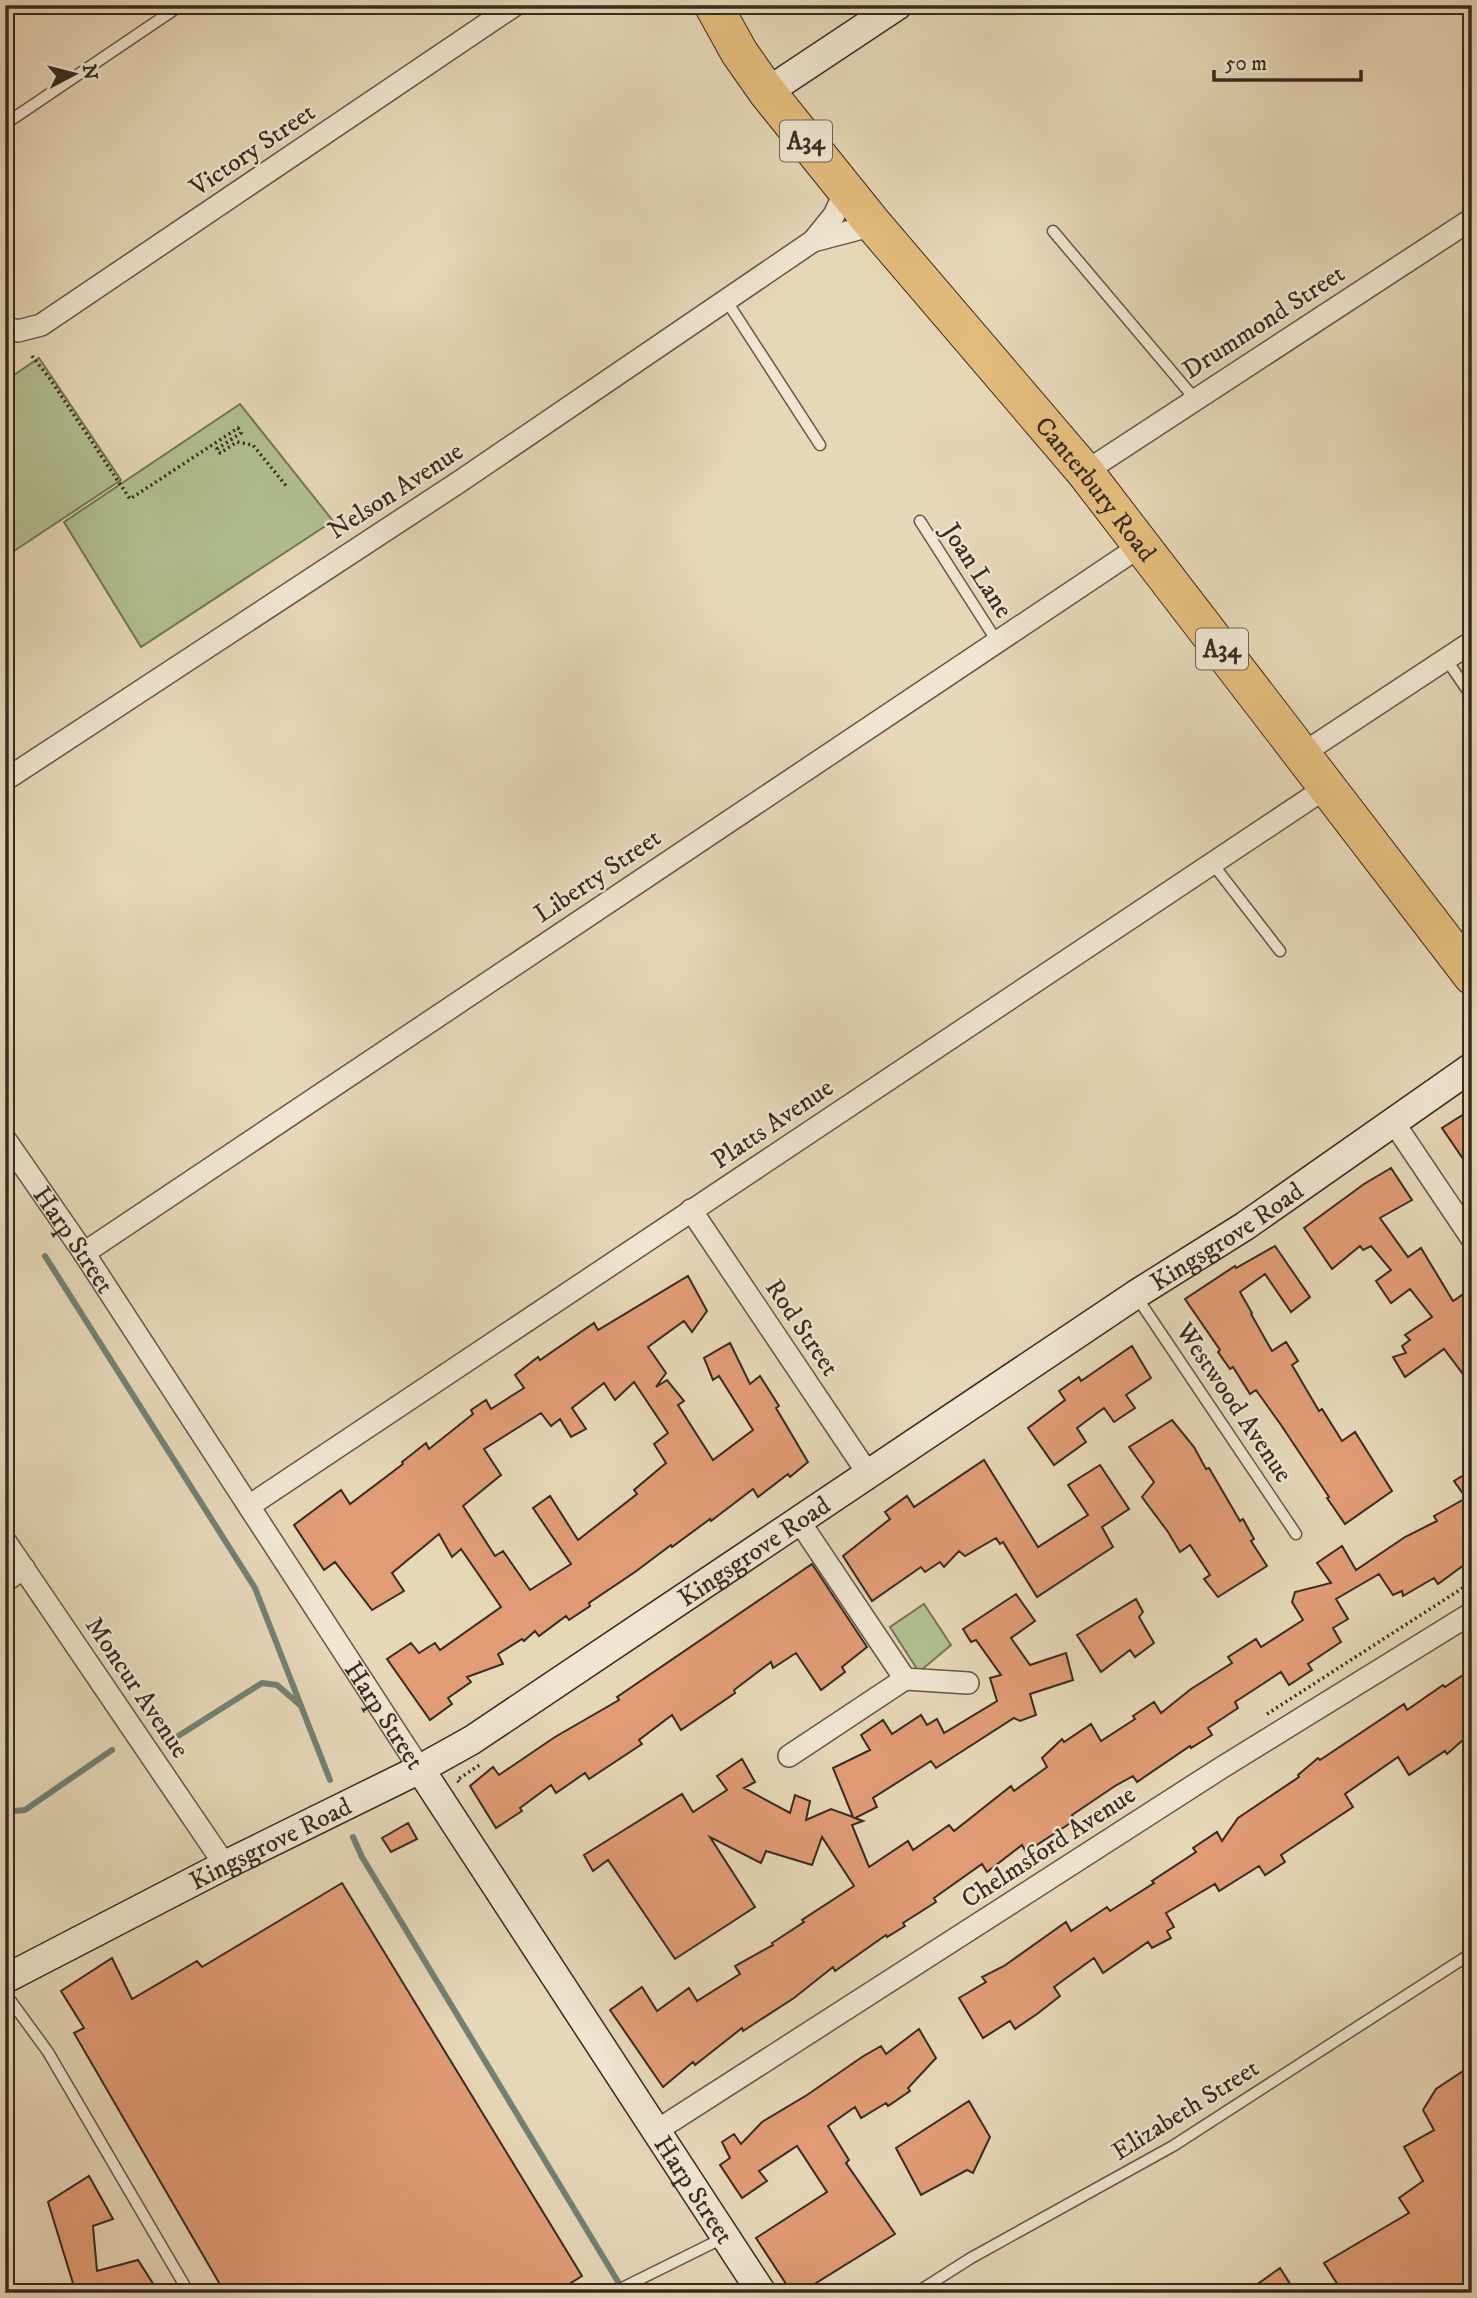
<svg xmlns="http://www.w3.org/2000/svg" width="1477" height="2298" viewBox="0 0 1477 2298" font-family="'IM FELL DW Pica',serif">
<rect width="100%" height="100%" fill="#e6d7b7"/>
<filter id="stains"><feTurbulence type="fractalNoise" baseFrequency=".00286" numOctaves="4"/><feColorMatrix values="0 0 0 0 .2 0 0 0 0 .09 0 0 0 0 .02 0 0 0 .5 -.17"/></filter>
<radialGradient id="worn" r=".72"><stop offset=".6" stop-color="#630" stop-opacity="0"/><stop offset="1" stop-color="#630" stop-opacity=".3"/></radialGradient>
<path fill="#b1bf91" stroke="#747559" stroke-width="2" d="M39,358L121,480L5,557V381Z
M240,404L333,521L141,647L64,522Z
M924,1604L951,1645L919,1672L890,1627Z"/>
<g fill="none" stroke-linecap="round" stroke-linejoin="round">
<path stroke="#718173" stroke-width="6" d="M5,1023L11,1045
M45,1256L255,1588L330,1780
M175,1738L262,1683L277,1685L300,1705
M5,1812L25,1810L112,1750
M353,1837L362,1857L620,2285"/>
</g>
<path fill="#e19c75" stroke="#382b21" stroke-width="2" fill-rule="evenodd" d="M1472,1109V1172L1442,1128Z
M1391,1168L1412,1200L1380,1218L1408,1257L1421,1248L1453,1301L1465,1293L1472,1304V1386L1444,1349L1405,1377L1393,1357L1406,1353L1402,1346L1410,1340L1405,1335L1432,1317L1410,1289L1391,1303L1376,1281L1391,1270L1371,1246L1363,1250L1360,1246L1332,1269L1304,1228L1364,1184Z
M1275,1246L1310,1297L1291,1312L1265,1274L1240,1292L1252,1313L1251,1314L1272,1351L1286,1342L1298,1361L1292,1365L1319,1411L1322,1409L1342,1441L1355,1432L1392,1491L1345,1524L1327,1498L1329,1497L1281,1425L1256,1390L1250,1394L1233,1367L1230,1369L1218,1352L1220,1350L1185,1299L1235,1266L1236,1268Z
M688,1276L707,1311L692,1332L684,1321L648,1347L666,1373L656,1387L667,1380L684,1401L678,1405L713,1460L753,1430L719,1376L713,1380L704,1358L730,1343L750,1384L760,1376L779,1406L776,1408L808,1462L790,1477L788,1474L758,1497L753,1489L711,1521L710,1519L672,1547L671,1545L635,1572L589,1603L590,1606L569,1620L566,1616L539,1636L535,1631L524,1641L522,1639L498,1654L503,1664L467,1677L471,1682L448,1698L452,1704L430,1720L387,1659L411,1643L419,1653L435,1643L440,1650L501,1607L461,1549L452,1557L439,1534L392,1573L404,1591L372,1610L335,1562L324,1570L294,1525L341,1490L350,1504L403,1464L402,1462L426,1443L429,1449L473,1414L471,1410L486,1400L491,1409L524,1388L515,1375L538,1357L540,1360L594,1323L598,1330ZM634,1382L668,1433L654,1444L666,1463L634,1490L637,1494L578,1540L550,1496L533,1508L571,1564L530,1590L503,1551L495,1556L463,1506L501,1475L484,1449L541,1413L551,1426L560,1419L571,1437L586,1429L572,1408L604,1383L615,1400Z
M1132,1346L1151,1378L1126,1395L1135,1408L1114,1422L1104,1408L1077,1428L1086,1442L1054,1465L1028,1428L1065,1400L1059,1391L1079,1377L1081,1381Z
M1172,1420L1194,1447L1206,1469L1209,1468L1240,1521L1243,1519L1254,1539L1251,1541L1267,1566L1218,1597L1204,1579L1210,1575L1190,1545L1180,1552L1168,1532L1142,1497L1154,1482L1129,1447Z
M984,1460L1038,1547L1088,1515L1068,1485L1100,1465L1129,1509L1102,1527L1113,1547L1037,1597L1003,1542L1000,1544L996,1538L965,1556L959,1551L944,1567L940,1562L925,1572L921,1567L872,1601L843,1556L890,1519L885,1512L907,1496L914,1507Z
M1472,1470V1559L1438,1584L1434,1578L1403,1596L1402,1591L1393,1595L1379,1574L1336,1599L1348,1619L1333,1628L1341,1642L1308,1664L1312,1670L1289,1685L1281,1672L1235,1702L1238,1708L1208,1728L1212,1735L1191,1748L1190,1746L1137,1782L1133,1776L1115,1786L1072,1815L1075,1820L1026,1852L1022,1845L987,1872L982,1864L934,1898L936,1902L903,1923L905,1926L887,1937L886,1935L835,1971L833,1967L794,1998L743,2031L742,2028L695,2065L693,2062L663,2087L610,2010L642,1987L657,2011L689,1988L697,2001L740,1974L735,1966L773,1945L772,1943L804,1922L802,1920L854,1886L822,1837L812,1865L766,1851L761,1863L710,1837L755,1907L675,1959L608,1860L593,1871L584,1855L682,1794L693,1812L727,1790L717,1776L742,1759L755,1782L744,1788L790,1813L795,1795L810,1801L806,1820L831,1809L853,1817L833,1768L870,1750L861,1735L883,1720L892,1734L921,1715L927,1725L937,1719L944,1733L997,1701L990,1678L1001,1675L976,1640L971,1642L963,1629L1016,1594L1035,1621L1011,1638L1030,1665L1066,1653L1073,1680L1030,1694L1036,1715L1020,1721L1014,1718L936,1768L931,1761L873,1798L877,1807L855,1818L863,1821L852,1825L869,1867L908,1841L913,1850L949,1825L954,1831L1011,1786L1014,1791L1047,1767L1042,1758L1062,1739L1064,1742L1091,1724L1101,1741L1135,1719L1133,1716L1154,1702L1161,1713L1191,1689L1232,1663L1228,1657L1256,1639L1261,1647L1303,1620L1292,1602L1295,1592L1331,1583L1317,1563L1342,1546L1356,1570L1405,1537L1437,1521L1434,1516L1466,1498L1454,1481Z
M812,1564L867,1647L842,1667L845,1672L821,1690L796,1653L773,1668L771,1662L734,1690L735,1693L681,1730L672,1715L639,1740L642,1744L589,1779L585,1773L556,1793L551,1785L520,1808L522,1811L496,1828L470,1786L493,1767L499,1775L555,1737L619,1700L617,1697Z
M1136,1599L1143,1612L1139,1617L1154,1643L1135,1657L1130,1650L1101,1672L1077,1635Z
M1472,1669V1732L1447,1754L1445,1751L1409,1775L1398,1757L1345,1794L1353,1807L1281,1855L1285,1862L1265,1875L1259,1866L1219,1891L1215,1884L1166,1913L1174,1927L1167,1931L1171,1938L1152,1948L1148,1942L1103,1973L1094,1958L1054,1987L1060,1996L1037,2014L1015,2029L1010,2021L983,2038L959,1998L986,1982L982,1977L1004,1966L1066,1922L1071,1931L1107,1907L1110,1911L1154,1883L1152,1881L1196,1852L1193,1848L1217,1832L1222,1841L1238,1818L1299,1777L1298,1775L1318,1758L1320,1760L1404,1704L1407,1710L1443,1685L1445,1687Z
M408,1823L417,1839L391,1852L382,1838Z
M342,1883L582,2276L555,2293H225L74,2033L84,2028L61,1991L112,1958L132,1999L197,1961L202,1967Z
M919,2029L936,2058L908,2088L910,2091L888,2106L886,2103L861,2118L855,2107L828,2126L849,2160L846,2163L895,2234L800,2293H792L756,2238L827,2192L797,2146L759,2171L767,2181L742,2198L720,2165L730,2158L722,2142L734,2134L741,2144L762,2122L807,2095L862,2057L881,2046L886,2054Z
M1472,2065V2293H1343L1324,2263L1409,2213L1399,2198L1423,2181L1404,2147L1434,2130L1423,2110L1436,2089Z
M969,2101L990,2137L973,2173L967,2170L921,2195L896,2148Z
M89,2176L113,2219L93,2226L97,2271L138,2260L159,2293H76L48,2202Z
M1280,2268L1296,2293H1245Z"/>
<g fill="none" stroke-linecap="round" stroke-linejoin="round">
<g stroke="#645646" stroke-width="13">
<path id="lane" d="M5,124L181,5
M1053,231L1195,399
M726,300L820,445
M920,521L998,643
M1446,659L1472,697
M1212,863L1280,951
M1136,1296L1296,1534
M5,1993L48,2052L189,2293
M612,2293L723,2238
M916,2293L971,2258L1173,2146L1472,1953"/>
</g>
<g stroke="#645646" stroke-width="24">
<g id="street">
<path d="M813,241L874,225"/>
<path d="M5,327L18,331L41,325L515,5"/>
<path d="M1085,472L1472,219"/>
<path d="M1302,754L1472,642"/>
<path d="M5,780L459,482L813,241L834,215L846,190"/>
<path d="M1394,1123L1472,1239"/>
<path id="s1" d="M5,1139L84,1253L420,1769"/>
<path d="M691,1210L869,1475"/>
<path d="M84,1253L1142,545"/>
<path d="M249,1506L1327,787"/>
<path d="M799,1521L905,1679L968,1683"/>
<path d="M5,1541L225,1865"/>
<path d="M5,1581L24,1568"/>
<path d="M789,1756L905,1679"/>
<path d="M656,2131L1221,1768L1472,1613"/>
</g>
</g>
<g stroke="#382b21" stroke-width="31">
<g id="secondary">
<path d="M767,92L898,5"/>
<path id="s2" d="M420,1769L762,2293"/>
<path id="s3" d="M5,1979L225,1865L420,1769L472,1740L1135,1295L1245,1226L1472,1067"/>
</g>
</g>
<g stroke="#382b21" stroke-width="39">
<g id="highway">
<path id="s4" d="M713,5L739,52L767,92L874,225L1085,472L1472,976"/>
</g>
</g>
<path stroke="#382b21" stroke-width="3.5" stroke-dasharray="2 3.5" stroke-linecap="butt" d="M32,356L50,379L130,499L238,428L241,433L217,449L220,453L237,442L253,445L287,487
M1267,1714L1472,1582
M459,1782L457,1780L481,1764"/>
<use href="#lane" stroke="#efe5d0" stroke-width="10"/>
<use href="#street" stroke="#efe5d0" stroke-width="21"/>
<use href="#secondary" stroke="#efe5d0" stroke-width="28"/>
<use href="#highway" stroke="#e3bc7c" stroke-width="37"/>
</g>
<g text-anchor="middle" stroke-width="5" stroke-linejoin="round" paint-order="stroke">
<g fill="#efe5d0" stroke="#6f6356" stroke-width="2">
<rect x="780" y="120.5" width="52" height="41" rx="5"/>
<rect x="1196" y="628.5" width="52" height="41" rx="5"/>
</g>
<g font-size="24" font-weight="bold" fill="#382b21">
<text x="806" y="149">A34</text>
<text x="1222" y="657">A34</text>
</g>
<g font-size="26" fill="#382b21" stroke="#efe5d0">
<text transform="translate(252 149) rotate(-34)" y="9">Victory Street</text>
<text transform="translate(1263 321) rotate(-33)" y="9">Drummond Street</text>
<text dy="9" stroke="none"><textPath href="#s4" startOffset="618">Canterbury Road</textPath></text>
<text transform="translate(395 490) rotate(-33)" y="9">Nelson Avenue</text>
<text transform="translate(978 570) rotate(57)" y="9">Joan Lane</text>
<text transform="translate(597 875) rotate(-34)" y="9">Liberty Street</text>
<text transform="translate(772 1123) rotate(-34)" y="9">Platts Avenue</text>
<text dy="9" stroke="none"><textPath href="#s3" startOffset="1432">Kingsgrove Road</textPath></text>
<text dy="9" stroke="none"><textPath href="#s1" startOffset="122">Harp Street</textPath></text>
<text transform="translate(803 1327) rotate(56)" y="9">Rod Street</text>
<text transform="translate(1235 1402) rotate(56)" y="9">Westwood Avenue</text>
<text dy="9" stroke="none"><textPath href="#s3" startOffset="864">Kingsgrove Road</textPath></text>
<text transform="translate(138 1687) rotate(56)" y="9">Moncur Avenue</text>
<text dy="9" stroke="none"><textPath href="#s1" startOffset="690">Harp Street</textPath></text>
<text dy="9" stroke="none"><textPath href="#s3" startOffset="298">Kingsgrove Road</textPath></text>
<text transform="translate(1048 1846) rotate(-33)" y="9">Chelmsford Avenue</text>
<text transform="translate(1185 2109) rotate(-32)" y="9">Elizabeth Street</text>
<text dy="9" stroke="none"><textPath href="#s2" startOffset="502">Harp Street</textPath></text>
</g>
</g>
<rect width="1477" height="2298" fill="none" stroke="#e6d7b7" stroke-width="28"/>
<rect x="7" y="7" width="1463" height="2284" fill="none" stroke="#382b21" stroke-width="3.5"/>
<rect x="14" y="14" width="1449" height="2270" fill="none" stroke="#382b21" stroke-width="2"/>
<g transform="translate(74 74) rotate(83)" stroke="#efe5d0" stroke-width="5" paint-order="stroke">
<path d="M0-5L12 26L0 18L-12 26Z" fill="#382b21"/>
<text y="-10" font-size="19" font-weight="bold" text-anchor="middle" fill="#382b21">N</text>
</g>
<path d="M1214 70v10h147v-10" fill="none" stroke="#382b21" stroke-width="3.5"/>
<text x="1225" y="70" font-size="21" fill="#382b21" stroke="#efe5d0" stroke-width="5" paint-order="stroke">50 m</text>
<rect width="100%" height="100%" filter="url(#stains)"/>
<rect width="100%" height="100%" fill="url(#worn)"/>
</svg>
